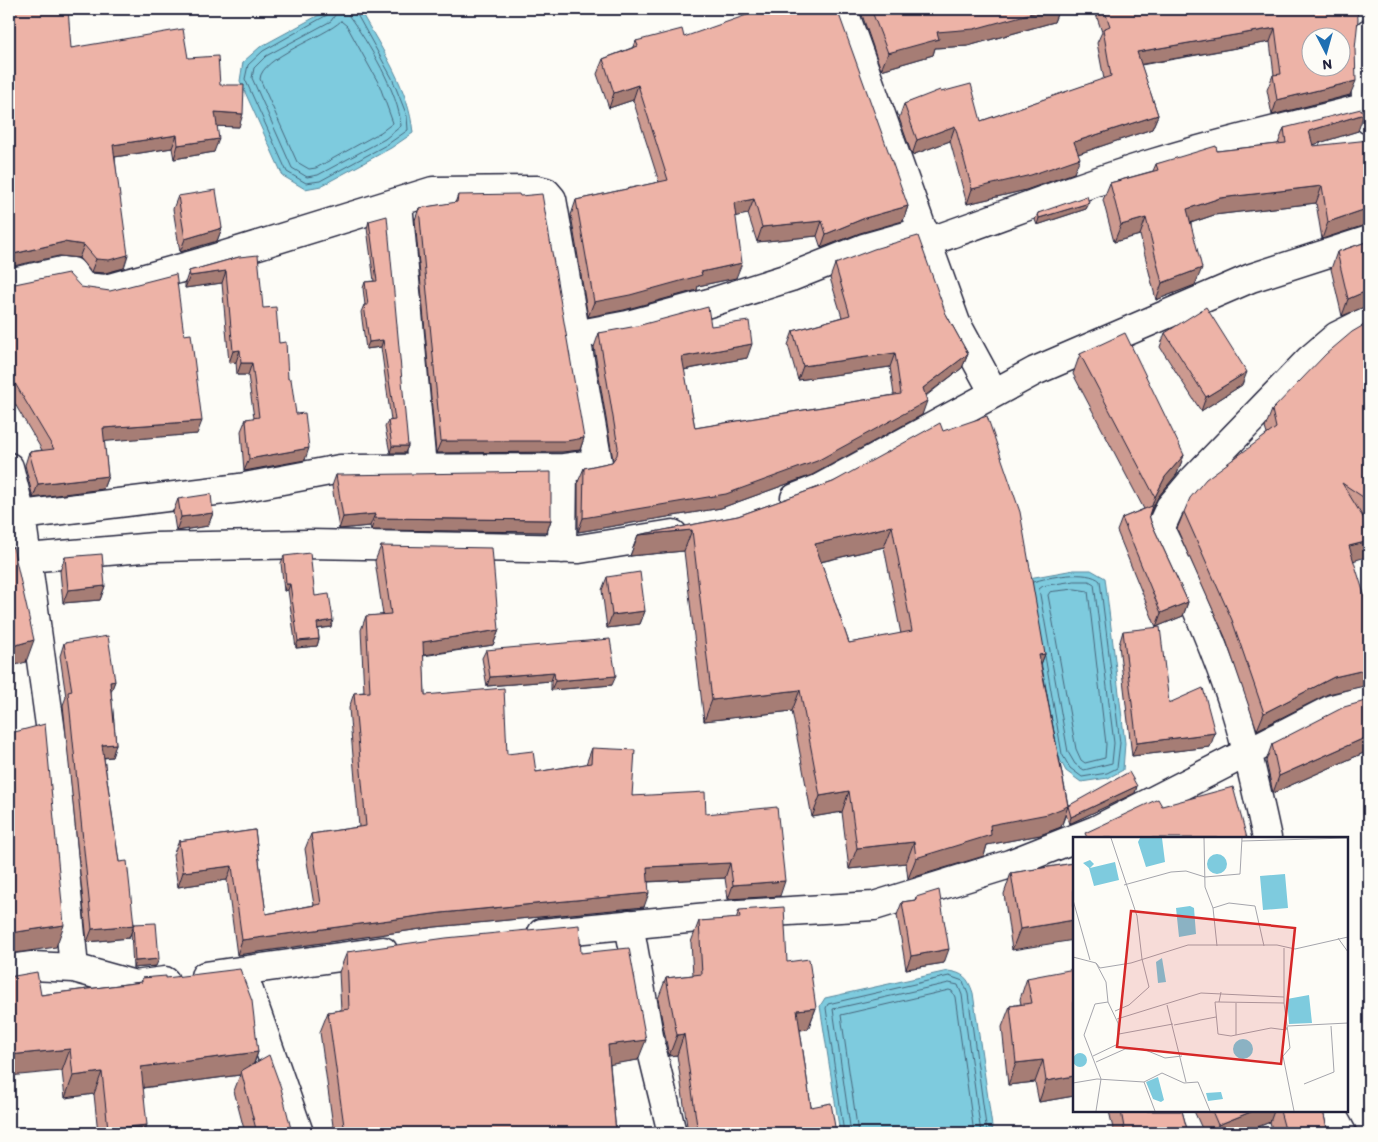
<svg xmlns="http://www.w3.org/2000/svg" width="1378" height="1142" viewBox="0 0 1378 1142" font-family="Itim,sans-serif">
<rect width="100%" height="100%" fill="#fdfcf7"/>
<filter id="ink" filterUnits="userSpaceOnUse"><feTurbulence type="fractalNoise" baseFrequency=".02" numOctaves="2"/><feDisplacementMap in="SourceGraphic" scale="10" xChannelSelector="R" yChannelSelector="G"/><feConvolveMatrix kernelMatrix="1 2 1 2 8 2 1 2 1" color-interpolation-filters="sRGB"/></filter>
<g filter="url(#ink)">
<path fill="#7ecbde" stroke="#59879d" d="M330,9H357L362,14C383,51 409,89 413,133L391,148L321,186L305,189L283,176L240,81L243,62L260,47Z
M1074,570H1091L1105,578L1125,743L1123,770L1108,778L1081,782L1066,771L1058,756L1034,621L1029,578Z
M948,971C964,973 968,978 973,993L993,1133H840L820,1006L825,998Z"/>
<g fill="none" stroke-linecap="round" stroke-linejoin="round">
<path stroke="#47667c" stroke-width="1" d="M330,9L327,15L263,51L248,65L245,79L287,172L306,183L320,181L388,144L408,130L407,116L392,78L354,9
M336,9L335,15L331,21L266,56L254,68L252,78L292,168L307,177L318,175L385,139L401,126C399,93 368,42 349,16L347,9
M341,21L347,26L379,84L393,123L381,132L316,168L309,169L297,162L260,79C261,57 325,37 341,21Z
M1075,581H1089L1094,584L1114,743L1112,763L1084,770L1075,764L1068,752L1039,589L1043,586Z
M1033,582C1048,577 1088,569 1100,581L1120,743L1117,768L1107,773L1082,777L1070,768L1062,754L1045,656
M1075,589L1088,591L1106,744L1105,758L1085,763L1081,760L1076,749L1048,595L1050,592Z
M844,1133L826,1008L828,1004L949,976L963,981L968,994L987,1133
M851,1133L833,1009L949,983L958,985L962,995L981,1133
M858,1133L841,1015L949,990L952,991L955,997L974,1133"/>
<g stroke="#22223b" stroke-width="31">
<path id="minor" d="M843,9L956,323L994,393
M1369,33C1364,59 1364,93 1369,120
M398,203L422,467
M928,242C1003,216 1077,186 1154,163C1224,141 1295,126 1367,107
M9,283L62,271L72,272L83,287L106,289L203,262L433,191L538,190L546,192L552,199L598,463L563,468L562,549
M575,335L628,325L709,303L791,277L864,248L924,231
M9,467L21,515L54,754L74,968
M795,498L818,489L1035,371L1251,278L1369,240
M21,515L240,488L340,469L563,468
M27,558L154,547L308,544L579,549L673,534
M1267,838C1258,796 1249,754 1236,712C1216,650 1189,588 1160,529L1170,507L1192,481L1309,360L1337,336L1369,320
M629,924L651,1047L672,1133
M542,933L739,914L874,906L1010,864L1096,830L1332,709L1369,699
M9,969L32,966L74,968L135,985L165,981
M242,971L299,1133
M205,976L383,951
M1330,1111L1342,1133"/>
</g>
<use href="#minor" stroke="#fdfcf7" stroke-width="28"/>
</g>
<path fill="#cc9a90" stroke="#22223b" fill-rule="evenodd" d="M860,9H1059L1054,22L968,46L935,48L933,55L881,70Z
M1094,9H1357L1350,95L1272,115L1267,90L1273,75H1274L1270,42L1141,65L1158,115L1152,129L1078,154L1074,173L1026,190L967,204L950,141L912,155L899,118L904,104L941,92L981,121L1104,79L1097,43L1102,32Z
M684,37L908,206L903,221L860,233L821,248L817,236L757,242L748,214L735,216L736,278L698,286L697,290L624,310L588,317L571,215L576,200L659,182L633,100L609,108L597,74L603,59L634,47L636,41Z
M71,48L188,58L220,85L239,127L217,126L214,152L174,159L172,148L115,157L124,268L105,273L91,272L79,258L59,256Z
M1284,128L1358,131L1312,145L1365,225L1322,239L1316,203L1214,215L1191,223L1195,285L1156,300L1140,235L1114,242L1103,200L1110,183L1153,171L1156,164L1217,151L1278,144Z
M458,195L584,438L580,450L562,452L436,453L415,220L419,208L455,203Z
M178,196L222,228L217,241L180,252L173,209Z
M1089,203L1086,209L1037,225L1035,220L1038,213Z
M369,221L408,446L405,453H390L385,427L388,421L391,420L381,347L366,349L361,312L364,305H365L363,288L365,282L374,281L367,228Z
M1369,241V305L1342,316L1331,269L1337,252Z
M239,257L279,343L288,379L305,460L244,471L241,431L246,419L254,418L248,375H237L236,362L229,363L222,283L185,288V283L189,271Z
M835,264L946,314L968,354L962,368L926,396L922,415L812,475L721,508L578,532V482L584,468L612,462L613,460L594,347L599,333L711,326L747,358L684,370L695,428L894,395L890,367L798,380L788,345L793,331L842,317L830,278Z
M9,284L197,434L104,441L108,476L103,489L33,498L25,465L29,452L42,450L9,394Z
M1369,322V523L1365,520L1354,560L1328,694L1257,730L1225,637L1177,529L1184,512L1267,434L1265,428L1272,410Z
M1165,333L1242,385L1201,411L1160,347Z
M1080,354L1184,455L1177,474L1158,497L1149,515L1151,522L1188,602L1183,616L1156,627L1117,531L1122,518L1144,509L1073,374Z
M943,431L1045,654L1041,664L1068,805L1137,786L1135,793L1069,824L1066,814L1061,827L1040,835L987,845L984,856L908,879L906,863L849,869L842,812L812,817L792,711L704,721L684,551L630,556L638,535L738,516L833,482ZM884,547L901,634L849,643L821,562Z
M336,475L551,520L547,532L371,530L370,526L339,529L332,486Z
M178,499L213,513L208,526L176,531L173,512Z
M381,546L499,630L493,645L423,656L425,695L507,754L536,772L586,764L592,748L632,796L706,814L780,896L728,899L725,878L648,882L644,907L435,927L237,955L227,880L178,887L173,855L179,841L255,830L266,914L314,905L305,849L311,834L359,827L349,708L354,693L364,692L361,630L366,616L383,615L375,561Z
M284,556L315,596L331,627L318,629L319,639L317,646L296,648L288,590L284,591L281,563Z
M65,557L105,586L100,600L63,603L60,571Z
M607,577L645,611L640,624L607,628L602,590Z
M1123,631L1169,703L1210,747L1132,756L1119,645Z
M64,643L115,681L111,691L116,744L112,757L104,758L119,862L134,924L156,966L133,968L131,932L129,938L87,942L63,705L66,697L60,656Z
M486,650L612,685L551,690V681L487,686L482,658Z
M1369,700V756L1368,751L1273,793L1266,761L1272,744Z
M1074,863L1012,950L1004,894L1011,873Z
M916,897L944,963L906,969L897,915L902,902L915,900Z
M739,910L787,962L816,1008L808,1029L800,1030L811,1107L836,1133H688L677,1055L669,1056L658,999L666,978L693,975L691,942L699,921L736,919Z
M347,952L581,953L638,1060L610,1064L616,1133H334L320,1032L328,1012L341,1010L339,972Z
M142,978H166L258,1052L254,1064L292,1133H245L234,1091L240,1075L143,1088L144,1133H98L94,1094L65,1098L62,1071L41,995L141,982Z
M1027,978L1074,1096L1039,1102L1035,1082L1008,1085L1002,1027L1010,1006L1021,1004L1020,999Z
M1109,1111H1182L1188,1133H1114Z
M1194,1111H1323L1328,1133H1273L1270,1122L1243,1133H1204Z"/>
<path fill="#a67d75" stroke="#22223b" d="M1047,9H1059L1054,22L968,46L935,48L933,55L881,70L888,53L937,32Z
M1275,28L1270,42L1132,66L1137,52Z
M1356,81L1350,95L1272,115L1277,100Z
M638,85L633,100L609,108L614,93Z
M215,112L243,114L239,127L210,126Z
M1364,114L1358,131L1303,148L1309,131Z
M1158,115L1152,129L1069,157L1074,142Z
M955,126L950,141L912,155L917,140Z
M177,135L172,148L108,158L113,145Z
M219,139L214,152L174,159L178,145Z
M1080,158L1074,173L1026,190L967,204L972,189Z
M1322,186L1316,203L1214,215L1181,226L1187,209L1220,198Z
M754,199L748,214L728,218L734,203Z
M1089,203L1086,209L1037,225L1039,218Z
M908,206L903,221L860,233L821,248L826,234L865,218Z
M1369,208V225H1365L1322,239L1328,222Z
M1146,218L1140,235L1114,242L1121,225Z
M822,221L817,236L757,242L762,227Z
M222,228L217,241L180,252L185,239Z
M64,242L84,245L79,258L59,256L9,267V255H10Z
M128,255L124,268L105,273L91,272L96,259Z
M742,263L736,278L698,286L697,290L624,310L588,317L594,302L701,272Z
M1202,268L1195,285L1156,300L1162,283Z
M226,271L222,283L185,288L190,276Z
M1369,290V305L1342,316L1348,299Z
M383,340L381,347L366,349L369,342Z
M752,344L747,358L677,371L682,357Z
M240,350L236,362L229,363L233,351Z
M895,353L890,367L798,380L803,366Z
M968,354L962,368L918,401L923,388Z
M241,363H252L248,375H237Z
M1247,372L1242,385L1201,411L1206,397Z
M927,401L922,415L812,475L721,508L578,532L583,518Z
M202,421L197,434L98,442L103,428Z
M584,438L580,450L562,452L436,453L441,441Z
M392,446H408L405,453H390Z
M309,448L305,460L244,471L249,459Z
M1184,455L1177,474L1158,497L1148,517L1155,497L1165,477Z
M108,476L103,489L33,498L38,484Z
M213,513L208,526L176,531L181,517Z
M375,514L370,526L339,529L343,517Z
M375,518L551,520L547,532L371,530Z
M892,526L884,547L807,565L815,544Z
M692,530L684,551L630,556L638,535Z
M1369,541V556L1343,564L1349,546Z
M286,584H290L288,590L284,591Z
M105,586L100,600L63,603L68,590Z
M1188,602L1183,616L1156,627L1161,613Z
M645,611L640,624L607,628L612,615Z
M333,620L331,627L315,629L317,623Z
M499,630L493,645L417,656L423,642Z
M319,639L317,646L296,648L298,641Z
M34,640L26,662L9,667V647Z
M1045,654L1037,675L1039,655Z
M1369,669V685L1328,694L1257,730L1264,713L1334,677Z
M554,672L551,681L487,686L490,677Z
M616,676L612,685L551,690L555,681Z
M115,681L110,694V682Z
M800,690L792,711L704,721L712,700Z
M1215,733L1210,747L1132,756L1137,743Z
M1369,736V747L1368,751L1273,793L1279,776Z
M116,744L112,757L97,758L102,745Z
M1137,786L1135,793L1069,824L1071,817Z
M849,791L842,812L812,817L820,796Z
M1068,806L1061,827L1040,835L987,845L984,856L908,879L916,858L990,825Z
M914,842L906,863L849,869L857,848Z
M730,863L725,878L641,882L647,867Z
M232,866L227,880L178,887L183,872Z
M785,881L780,896L728,899L733,885Z
M649,893L644,907L435,927L237,955L242,940L441,913Z
M1074,920V940L1012,950L1020,929Z
M64,925L56,947L9,954V936L10,933Z
M134,925L129,938L87,942L92,929Z
M949,949L944,963L906,969L911,956Z
M159,959L156,966L133,968L135,961Z
M816,1008L808,1029L790,1031L797,1010Z
M684,1034L677,1055L669,1056L677,1035Z
M646,1040L638,1060L601,1066L608,1045Z
M70,1049L62,1071L9,1076V1055Z
M258,1052L250,1074L241,1071L240,1075L133,1089L141,1067Z
M1043,1060L1035,1082L1008,1085L1016,1063Z
M102,1072L94,1094L65,1098L73,1076Z
M1074,1076V1096L1039,1102L1046,1081Z
M1253,1111H1274L1270,1122L1243,1133H1215L1218,1125Z
M147,1125L144,1133H106L108,1129Z"/>
<path fill="#edb3a7" stroke="#22223b" fill-rule="evenodd" d="M9,9H68L71,48L183,29L188,58L218,56L220,85H244L243,114L215,112L219,139L178,145L177,135L113,145L128,255L109,260L96,259L84,245L64,242L9,255Z
M764,9H837L908,206L865,218L826,234L822,221L762,227L754,199L734,203L742,263L701,272L702,275L630,295L594,302L576,200L668,180L638,85L614,93L603,59L638,46L636,41L682,29L684,37Z
M871,9H1047L974,29L937,32L939,39L888,53Z
M1104,9H1349L1347,10L1357,9L1358,19L1355,49L1356,81L1277,100L1273,75L1281,74L1275,28L1137,52L1158,115L1074,142L1080,158L1031,175L972,189L955,126L917,140L904,104L940,90L941,92L971,84L981,121L1111,76L1103,29L1110,26ZM1310,38H1340V68H1310Z
M1361,109L1364,114L1309,131L1313,146L1369,140V208L1328,222L1322,186L1220,198L1187,209L1202,268L1162,283L1146,218L1121,225L1110,183L1158,170L1156,164L1216,146L1217,151L1286,143L1284,128Z
M216,190L222,228L185,239L178,196Z
M519,194L520,196L542,194L584,438L566,441H441L419,208L457,202L458,195Z
M1087,196L1089,203L1039,218L1038,213Z
M387,216L408,446H392L388,421L395,420L383,340L369,342L364,305H368L365,282L377,281L369,221Z
M918,236L946,314L968,354L923,388L927,401L817,461L726,494L583,518L584,468L612,462L617,455L618,447L599,333L637,326L708,307L711,326L749,321L752,344L682,357L695,428L901,394L895,353L803,366L793,331L850,315L835,264L874,249Z
M1369,241V290L1348,299L1337,252Z
M258,255L263,308L276,307L279,343L286,342L288,379H291L296,414L305,413L309,448L249,459L246,419L259,417L252,363H241L240,350L233,351L226,271L190,276L189,271L239,257Z
M68,273L81,287L110,291L176,274L184,335L191,334L202,421L103,428L108,476L38,484L29,452L54,449L10,375L9,369V284L10,285Z
M1206,307L1247,372L1206,397L1165,333Z
M1369,322V501L1342,483L1369,527V541L1349,546L1369,610V669L1334,677L1264,713L1232,620L1184,512L1190,498L1206,479L1276,428L1272,410L1326,354L1352,332Z
M1125,333L1184,455L1165,477L1155,497L1080,354Z
M987,416L1020,512L1045,654L1039,655L1068,806L1048,814L990,825L991,835L916,858L914,842L857,848L849,791L820,796L800,690L712,700L692,530L638,535L738,516L833,482L940,423L943,431ZM892,526L912,631L849,643L815,544Z
M551,472V520L375,518V514L343,517L336,475Z
M211,494L213,513L181,517L178,499Z
M1152,506L1149,515L1151,522L1188,602L1161,613L1122,518Z
M381,546L492,548L499,630L423,642L425,695L504,688L507,754L533,751L536,772L591,763L592,748L635,750L632,796L705,792L706,814L777,807L785,881L733,885L730,863L647,867L649,893L441,913L242,940L232,866L183,872L179,841L255,830L266,914L321,904L311,834L366,826L354,693L370,692L366,616L391,614Z
M13,547L34,640L9,647V549Z
M310,553L315,596L329,594L333,620L317,623L319,639L298,641L290,584H286L284,556Z
M102,554L105,586L68,590L65,557Z
M640,572L645,611L612,615L607,577Z
M1160,627L1169,703L1203,688L1215,733L1137,743L1123,631Z
M108,636L115,681L110,682L116,744L102,745L119,862L127,861L134,925L92,929L68,692L72,691L64,643Z
M610,639L616,676L555,681L554,672L490,677L486,650Z
M1369,700V736L1279,776L1272,744L1344,707Z
M9,724L11,733L45,724L64,925L10,933L9,928Z
M1129,772L1137,786L1071,817L1068,806Z
M1233,787L1247,838H1087L1085,833L1158,799L1162,806Z
M1074,863V920L1020,929L1011,873Z
M939,890L949,949L911,956L902,902L916,900V897Z
M784,907L787,962L809,959L816,1008L797,1010L811,1107L831,1103L836,1133H698L684,1034L677,1035L666,978L702,974L699,921L740,918L739,910Z
M156,923L159,959L135,961L133,924Z
M579,925L581,953L629,948L646,1040L608,1045L616,1133H345L328,1012L349,1009L347,952L446,938Z
M240,969L252,1001L258,1052L141,1067L147,1125L108,1129L102,1072L73,1076L70,1049L9,1055V977L37,972L41,995L142,982V978L166,976V978Z
M1074,969V1076L1046,1081L1043,1060L1016,1063L1010,1006L1032,1003L1027,978Z
M269,1055L281,1088L292,1133H257L241,1071Z
M1121,1111H1182L1188,1133H1125Z
M1212,1111H1253L1218,1125Z
M1280,1111H1323L1328,1133H1286Z"/>
</g>
<g transform="translate(1073 837)">
<rect width="275" height="275" fill="#fdfcf7"/>
<path d="M67,1H89L92,25L73,30L65,5ZM134 27a10 10 0 1 1 20 0a10 10 0 1 1-20 0ZM17,23L21,27L17,31L42,25L46,43L21,49L16,31L10,26ZM212,37L215,71L190,73L187,39ZM117,69L121,71L123,97L106,100L103,71ZM89,121L93,145L85,146L83,125ZM236,158L239,186L216,187L214,162ZM160 212a10 10 0 1 1 20 0a10 10 0 1 1-20 0ZM0 223a7 7 0 1 1 14 0a7 7 0 1 1-14 0ZM85,240L91,263L88,265L80,262L73,245ZM148,255L150,262L135,264L133,256Z" fill="#7ecbde"/>
<path fill="none" stroke="#a5a5ac" stroke-width="1" d="M38,1L64,79L69,122L76,150L56,168L42,174M131,1L132,50L140,71L144,109M169,4L275,1M51,48L98,35L113,34L132,40L167,37L169,1M0,63L17,123M140,71L156,66L182,69L191,109M265,101L275,115M211,111V166L217,211L210,219L221,274M0,120L23,126L33,145L35,165L45,186V207L20,219M23,126L27,131L58,126L115,108H204L222,112L275,100M148,155L146,165H142L145,197L158,199L198,191L213,193L214,190M146,165L211,166M94,168L113,245M44,182L128,156L211,160M101,188L143,180M215,189L275,186M46,197L100,187M163,198V166M23,225L52,212H70L92,221L109,219M71,245L89,236L111,246L125,245L137,274M0,246L24,242L71,245L82,274M231,247L261,235L258,189M23,274L28,242L11,198L22,167L35,165"/>
<path fill="#d62828" fill-opacity="0.15" stroke="#d62828" stroke-width="2.5" d="M58,74L222,91L208,227L44,210Z"/>
<rect width="275" height="275" fill="none" stroke="#22223b" stroke-width="2.5"/>
</g>
<rect width="1378" height="1142" fill="none" stroke="#fdfcf7" stroke-width="30"/>
<rect x="15" y="15" width="1348" height="1112" fill="none" stroke="#22223b" stroke-width="2" filter="url(#ink)"/>
<g transform="translate(1326 52) rotate(174)"><circle r="24" fill="#fdfcf7" stroke="#a5a5ac"/>
<path d="M0-4L9 19L0 12L-9 19Z" fill="#1f6fb2"/>
<text y="-8" font-size="14" font-weight="bold" text-anchor="middle" fill="#22223b">N</text>
</g>
</svg>
